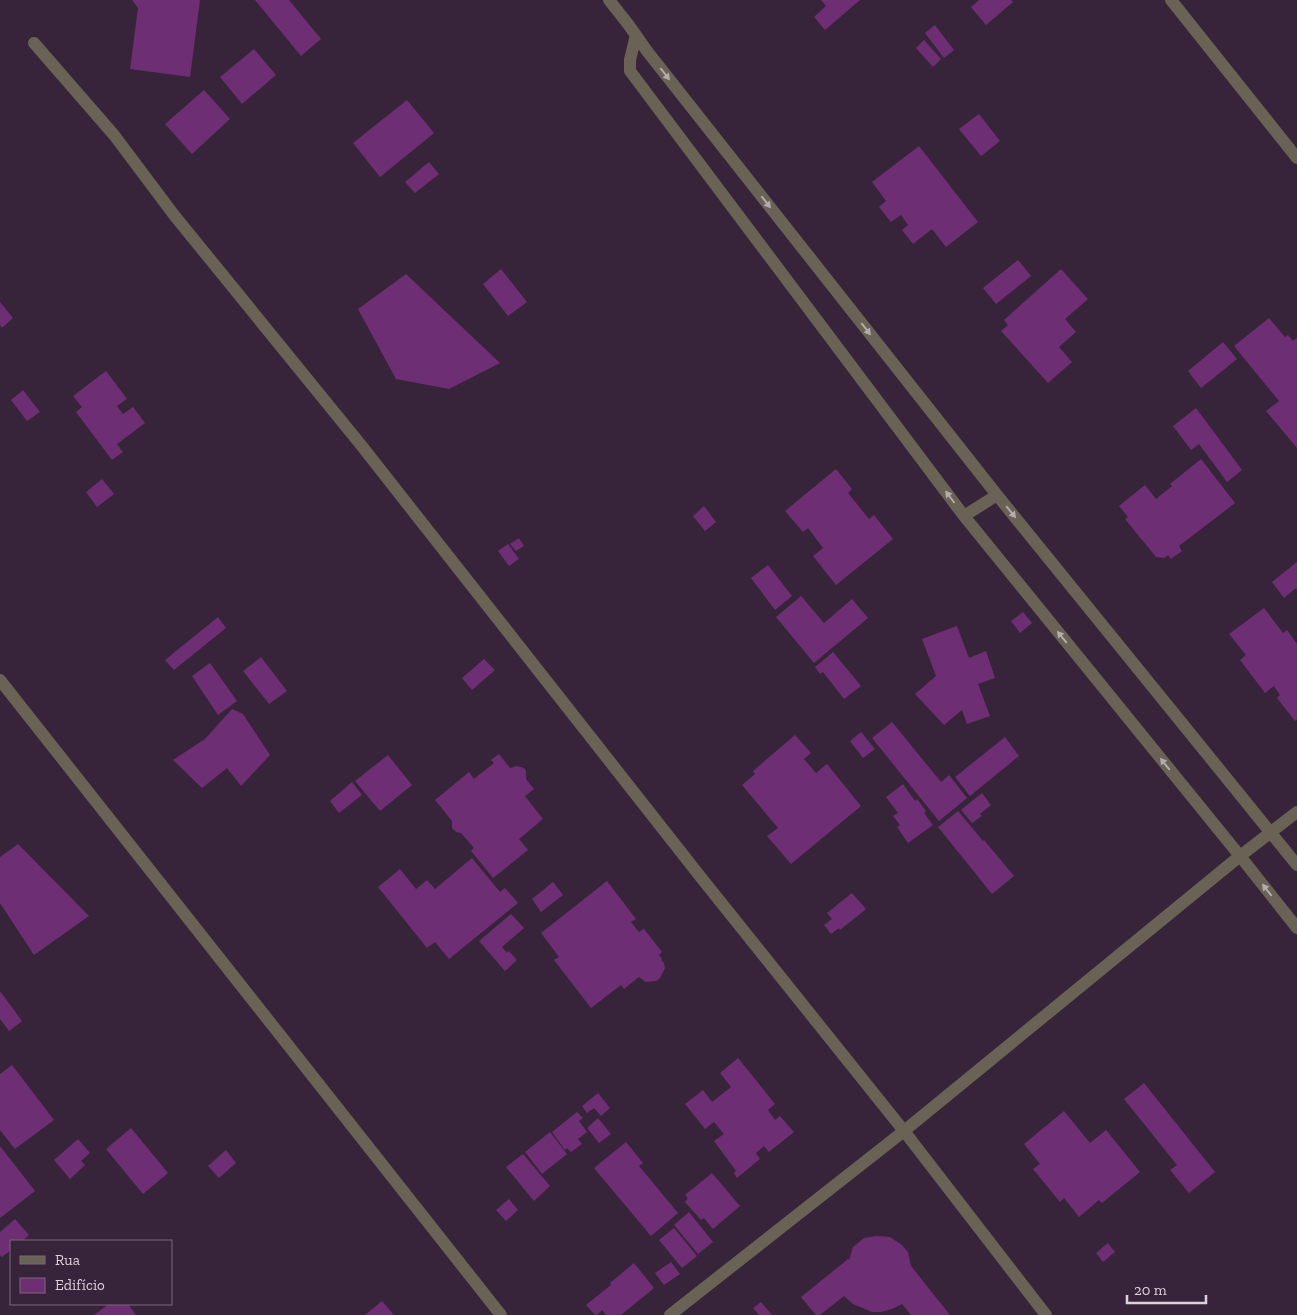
<svg xmlns="http://www.w3.org/2000/svg" width="1297" height="1315" viewBox="0 0 1297 1315" font-family="'Zilla Slab',serif">
<rect width="100%" height="100%" fill="#38243a"/>
<path fill="#6e2e73" d="M132,0H200L190,77L130,69L138,8Z
M255,0H289L321,39L301,56Z
M821,0H860L825,30L814,17L826,6Z
M979,0H1011L1013,2L986,25L971,7Z
M935,25L954,50L944,58L925,33Z
M924,40L941,59L933,67L916,48Z
M254,49L276,75L242,104L220,77Z
M204,90L230,119L192,154L165,124Z
M407,100L434,133L380,177L353,143Z
M979,114L1000,141L981,156L959,129Z
M919,146L978,222L946,247L932,229L913,244L902,230L908,225L901,215L891,222L879,207L886,201L872,182Z
M429,162L439,174L415,193L405,182Z
M1018,260L1031,276L996,304L983,288Z
M501,269L527,302L508,316L483,284Z
M1061,269L1088,299L1065,319L1076,332L1059,347L1072,362L1048,383L1001,331L1008,325L1004,320Z
M406,274L500,363L449,389L396,379L358,309Z
M0,302L13,318L2,328L0,325Z
M1269,318L1285,337L1288,335L1293,341L1297,338V448L1266,411L1279,401L1234,346Z
M1223,342L1237,359L1201,388L1188,371Z
M106,371L127,399L117,406L123,414L133,407L145,423L117,444L123,452L112,460L76,412L82,407L73,396Z
M23,390L40,412L27,421L11,400Z
M1196,408L1242,470L1227,482L1199,444L1191,450L1173,426Z
M1201,459L1235,503L1179,546L1182,551L1171,559L1168,555L1164,558L1156,557L1125,519L1128,517L1119,506L1145,485L1156,499L1172,486L1170,484Z
M836,469L852,489L848,493L869,519L874,515L893,539L836,585L813,556L823,548L808,528L803,532L785,511Z
M102,479L114,494L97,507L86,492Z
M704,506L716,522L705,531L693,516Z
M519,538L524,546L516,551L510,544Z
M508,544L519,559L509,566L498,551Z
M1297,562V590L1296,588L1284,598L1272,582Z
M768,565L792,596L775,610L751,578Z
M801,596L824,623L852,599L868,618L814,663L776,617Z
M1264,608L1283,633L1287,630L1297,644V719L1295,721L1277,698L1280,695L1274,686L1265,693L1240,660L1246,655L1229,634Z
M1023,612L1032,623L1020,633L1011,621Z
M218,617L226,628L174,670L165,660Z
M957,626L969,658L986,651L995,678L978,684L990,716L967,724L962,710L944,725L915,694L936,676L922,639Z
M833,652L861,686L844,699L823,672L820,674L815,667Z
M261,657L287,691L269,704L243,671Z
M484,659L495,670L472,690L462,678Z
M210,663L237,701L218,715L192,676Z
M232,709L243,714L270,755L241,786L227,768L202,788L173,760L205,739Z
M892,722L941,782L949,775L967,798L939,821L872,738Z
M861,732L875,749L863,758L850,741Z
M795,735L811,753L804,759L816,773L827,764L861,806L791,864L767,836L778,828L742,785L755,774L753,771Z
M1005,737L1019,756L970,796L955,777Z
M499,754L510,768L517,766L524,768L526,771V779L534,789L525,796L543,819L519,839L528,850L493,878L471,851L474,848L461,833L456,832L452,828V821L435,800L469,772L474,779L494,763L491,760Z
M388,755L412,785L380,811L355,781Z
M352,782L362,795L339,813L330,801Z
M903,784L915,801L917,799L926,811L924,813L933,825L908,843L897,827L900,825L893,816L898,813L886,797Z
M982,793L991,805L980,814L982,816L972,823L961,810Z
M958,811L983,841L984,840L1014,876L992,894L938,827Z
M18,844L89,916L34,955L0,903V857Z
M472,858L500,892L505,888L518,903L449,959L435,942L427,948L378,887L400,869L416,889L427,880L435,889Z
M607,881L636,919L631,922L639,932L644,929L662,952L659,955L662,959L661,960L664,963L665,968L660,978L656,981L646,982L639,977L624,989L621,985L591,1008L554,960L559,957L541,933Z
M553,882L563,895L541,912L532,899Z
M852,893L866,909L840,930L839,928L831,934L824,925L832,919L827,913Z
M511,914L524,928L502,947L507,953L509,951L517,960L505,971L479,941Z
M0,991L22,1021L9,1031L0,1019Z
M738,1058L775,1104L768,1110L775,1120L780,1116L794,1132L769,1152L764,1146L756,1153L760,1159L737,1178L734,1173L736,1171L714,1141L724,1134L714,1122L705,1129L685,1104L703,1090L712,1102L731,1087L720,1073Z
M12,1065L54,1120L15,1149L0,1130V1074Z
M1144,1083L1215,1172L1189,1193L1170,1170L1177,1165L1124,1099Z
M598,1093L610,1108L601,1116L594,1108L587,1113L582,1106Z
M1064,1111L1090,1143L1106,1130L1140,1172L1102,1203L1099,1200L1079,1217L1064,1198L1060,1202L1033,1169L1040,1164L1024,1144Z
M577,1112L583,1118L579,1121L587,1132L578,1139L582,1144L571,1152L567,1148L565,1150L552,1132Z
M598,1118L611,1134L599,1143L587,1128Z
M131,1128L168,1173L143,1194L106,1149Z
M550,1132L567,1154L542,1174L525,1152Z
M78,1139L90,1153L81,1161L85,1165L70,1179L54,1160Z
M626,1142L643,1163L639,1166L678,1213L651,1236L594,1168Z
M0,1146L35,1191L0,1218Z
M226,1150L236,1163L219,1178L208,1166Z
M523,1154L550,1186L534,1201L506,1167Z
M712,1173L740,1206L713,1229L704,1218L701,1220L685,1202L688,1198L685,1195Z
M509,1199L518,1210L506,1221L496,1210Z
M689,1212L713,1242L698,1254L674,1225Z
M15,1219L29,1235L22,1241H11V1250L2,1257L0,1255V1232Z
M674,1228L697,1256L682,1268L659,1240Z
M876,1236L890,1237L902,1245L908,1252L911,1266L950,1315H911L902,1304L892,1309L881,1312H872L853,1304L844,1296L820,1315H816L801,1297L848,1259L849,1260L853,1247L864,1238Z
M1108,1243L1115,1252L1103,1262L1096,1253Z
M671,1262L680,1274L664,1285L655,1273Z
M634,1263L654,1288L621,1315H606L602,1310L597,1315H595L586,1305L611,1285L610,1283Z
M382,1301L394,1315H365Z
M761,1302L772,1315H759L753,1308Z
M109,1304H128L136,1315H94Z"/>
<g fill="none" stroke-linecap="round" stroke-linejoin="round">
<path stroke="#696255" stroke-width="12" d="M609,0L628,24L647,51L997,495L1297,865
M1171,0L1297,158
M636,35L630,60V71L964,516L1240,856L1297,928
M34,43L114,135L174,215L361,445L699,875L904,1131L1046,1315
M964,516L997,495
M0,680L501,1315
M670,1315L904,1131L1240,856L1297,812"/>
</g>
<defs><path id="oneway-solid" d="M-6-.8H1V-3.2L6.5 0L1 3.2V.8H-6Z" transform="scale(1.25)"/></defs>
<g fill="#b5aaae">
<use href="#oneway-solid" transform="translate(665 74) rotate(52)"/>
<use href="#oneway-solid" transform="translate(766 202) rotate(52)"/>
<use href="#oneway-solid" transform="translate(866 329) rotate(52)"/>
<use href="#oneway-solid" transform="translate(950 497) rotate(-127)"/>
<use href="#oneway-solid" transform="translate(1011 512) rotate(51)"/>
<use href="#oneway-solid" transform="translate(1062 637) rotate(-129)"/>
<use href="#oneway-solid" transform="translate(1165 764) rotate(-129)"/>
<use href="#oneway-solid" transform="translate(1267 890) rotate(-128)"/>
</g>
<rect x="10" y="1240" width="162" height="65" fill="#38243a" stroke="#7a697c"/>
<rect x="20" y="1256" width="25" height="8" fill="#696255" stroke="#7a697c"/>
<text x="55" y="1265" font-size="15" fill="#ded1de">Rua</text>
<rect x="20" y="1278" width="25" height="15" fill="#6e2e73" stroke="#7a697c"/>
<text x="55" y="1290" font-size="15" fill="#ded1de">Edifício</text>
<path d="M1127 1295v8h79v-8" fill="none" stroke="#ded1de" stroke-width="2.5"/>
<text x="1134" y="1295" font-size="15" fill="#ded1de" stroke="#38243a" stroke-width="4" paint-order="stroke">20 m</text>
</svg>
